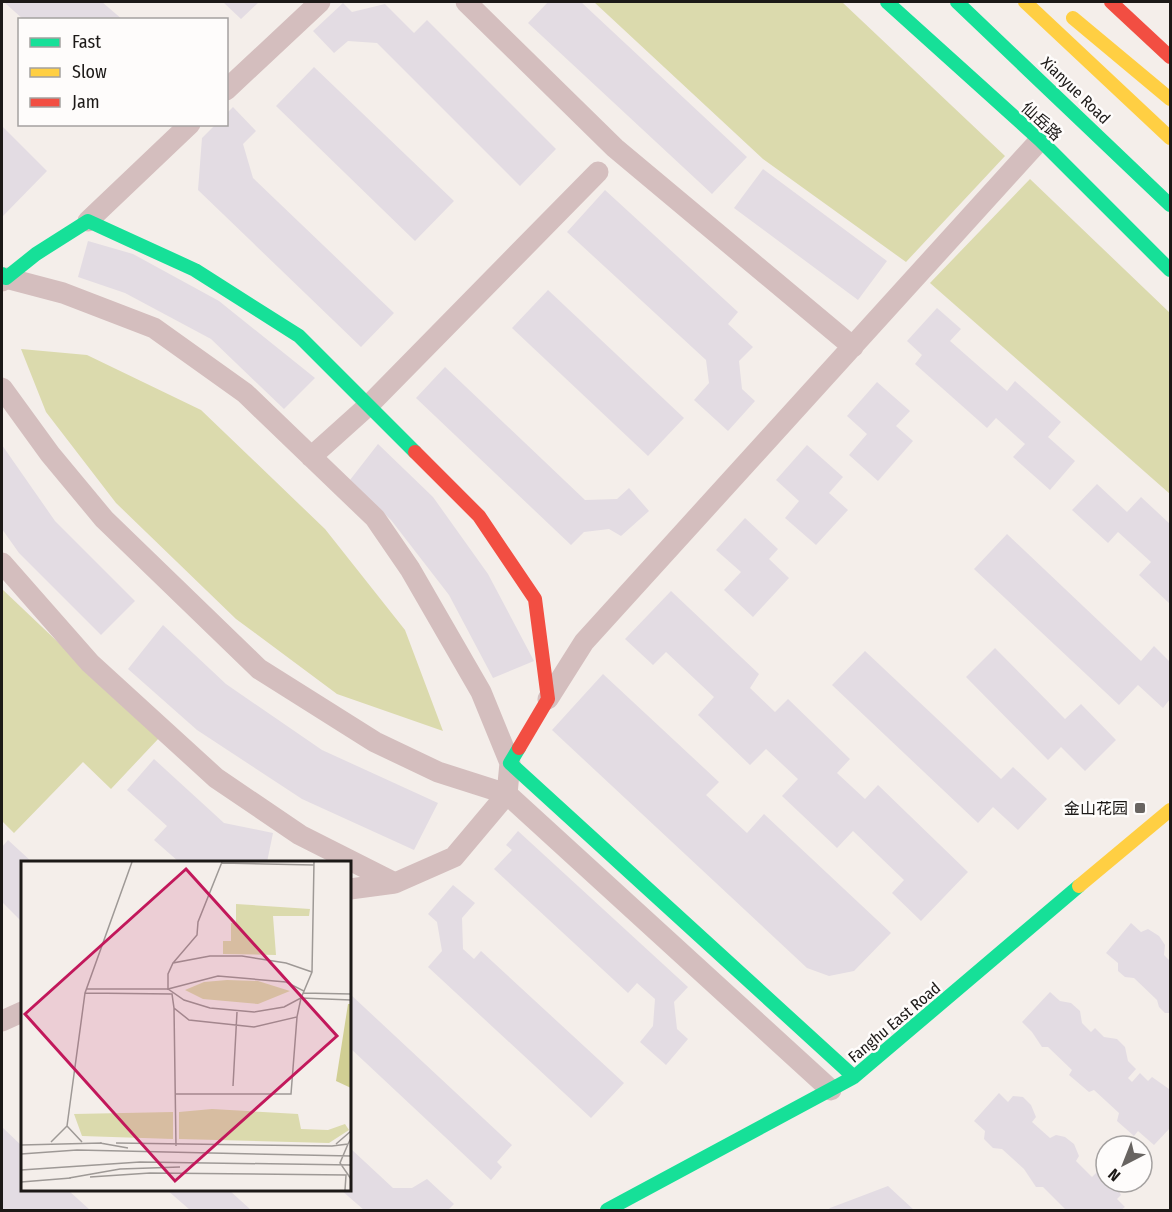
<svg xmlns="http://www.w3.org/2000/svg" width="1172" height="1212" viewBox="0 0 1172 1212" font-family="'Fira Sans Condensed','Noto Sans SC',sans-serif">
<rect width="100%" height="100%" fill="#f4eeea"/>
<path fill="#dbdaad" d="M594,2H842L1005,156L906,262L763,159Z
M1030,179L1170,313V494L930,283Z
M21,349L87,355L201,410L325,529L405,630L443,731L337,694L236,619L116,503L46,412Z
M2,589L159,738L111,789L83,762L14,833L2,821Z"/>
<path fill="#e3dce3" d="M4,2H102L123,20H24Z
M223,2H259L241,19Z
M548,2H581L747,157L712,194L528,23Z
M343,3L352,12L385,4L414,33L427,20L556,149L520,186L377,43L348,41L334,53L313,31Z
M314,67L454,201L415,241L276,106Z
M233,107L256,131L243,144L253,178L394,313L361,347L198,190L202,138L216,124H226V114Z
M2,126L47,171L3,216L2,214Z
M763,169L887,261L858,300L734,208Z
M605,190L738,312L728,324L753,347L739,361L742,389L755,401L728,431L694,400L709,383L706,360L567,232Z
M88,241L133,254L219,301L315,378L284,409L211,339L125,293L78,277Z
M548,290L684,418L648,456L512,328Z
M937,308L961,329L950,341L1007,391L1015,381L1061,422L1048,437L1075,461L1050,490L1013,457L1025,444L996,418L987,428L915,364L922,355L907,341Z
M445,367L585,500L617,499L629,488L649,511L621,536L609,529L584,532L571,545L416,398Z
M877,382L910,411L896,426L913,441L878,481L849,455L867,434L847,416Z
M378,444L433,497L488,574L534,661L493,678L449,595L391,520L350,480Z
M2,445L55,521L135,601L101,635L19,553L2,529Z
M807,445L843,477L829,493L848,510L816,545L785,518L799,501L776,480Z
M1097,484L1127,512L1141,497L1170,524V604L1139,575L1151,562L1118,532L1108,543L1072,510Z
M745,518L778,549L769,559L789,578L753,617L724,590L741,572L716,550Z
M1007,534L1141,661L1154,646L1170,662V699L1163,708L1138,685L1119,705L974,569Z
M671,591L759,674L750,688L775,712L788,699L850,759L837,773L865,799L878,785L968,872L921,921L892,893L904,880L853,831L837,848L782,796L798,779L766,749L750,765L698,715L714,697L666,652L653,665L625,639Z
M163,625L226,684L322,750L438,803L414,850L302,799L197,730L128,669Z
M995,648L1065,719L1081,704L1116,740L1085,771L1061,747L1048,760L966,677Z
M865,651L1001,779L1013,767L1047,799L1018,830L993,807L978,823L832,685Z
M603,674L719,782L706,795L747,833L764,814L891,933L854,971L829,976L807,968L552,730Z
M154,759L224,823L273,833L267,862H179L154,840L167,826L127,790Z
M518,831L688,987L674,1002L677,1029L688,1039L666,1065L640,1042L653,1026L655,999L637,983L628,993L494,869L512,850L506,845Z
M8,840L32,862H22V922L2,902V847Z
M453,885L475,903L462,918L463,949L474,959L481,951L624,1083L591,1118L428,967L442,951L437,922L428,914Z
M1131,923L1141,932L1148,929L1159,936L1165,945L1164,955L1170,961V1013H1165L1159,1007L1157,1000L1134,978L1125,977L1118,971V963L1106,953Z
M1050,992L1060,1001L1071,1003L1080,1011L1082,1023L1091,1032L1095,1028L1104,1037L1117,1039L1125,1047L1128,1061L1136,1069L1128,1078L1132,1082L1140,1073L1148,1081L1152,1077L1169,1089L1170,1128L1154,1145L1138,1131L1134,1136L1117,1121L1119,1113L1094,1090L1089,1092L1069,1075L1072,1070L1048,1047H1042L1032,1032L1022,1022Z
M350,994L512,1145L497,1162L502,1167L491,1180L350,1048Z
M999,1093L1008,1102L1013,1096L1023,1097L1031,1105L1036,1117L1032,1122L1050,1138L1056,1135L1065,1137L1074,1144L1079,1156L1076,1161L1092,1177L1097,1172L1106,1175V1182L1114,1183L1121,1195L1117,1199L1125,1207L1121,1210H1066L1043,1187H1036L1024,1169L1002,1149L993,1148L984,1139L985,1131L974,1121Z
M2,1127L22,1146V1190H68L90,1210H2Z
M350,1148L393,1188H412L427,1179L454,1204L448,1210H364L341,1190H350Z
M888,1186L914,1210H828L830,1208Z
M167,1190H229L251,1210H190Z"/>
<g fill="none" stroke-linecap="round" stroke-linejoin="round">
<path stroke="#d4bebe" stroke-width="21" d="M466,2L615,148L853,347
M226,90L320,2
M88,221L190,124
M2,281L6,278L63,293L154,328L245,393L375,518L410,569L481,692L510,763L507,794L831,1090
M2,388L50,454L104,519L259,669L375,742L438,772L507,794L454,857L395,883L300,835L216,778L90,663L2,563
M311,457L370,404L598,172
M548,699L584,642L1040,140
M350,889L395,883
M2,1021L22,1012"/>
<path stroke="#16e098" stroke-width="14" d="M887,2L1040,140L1170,270
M957,2L1170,205
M2,274L6,278L36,254L88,221L195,270L299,336L415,452
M519,748L510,763L854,1077
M607,1210L854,1077L1079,886"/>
<path stroke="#ffcf43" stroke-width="14" d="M1025,2L1170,138
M1073,18L1170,99
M1079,886L1170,810"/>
<path stroke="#f24e42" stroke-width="14" d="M1111,2L1170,57
M415,452L479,516L535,599L548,699L519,748"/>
</g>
<rect fill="#686461" stroke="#fefcfb" stroke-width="2" x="1134" y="802" width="12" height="12" rx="3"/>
<g text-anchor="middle" stroke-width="5" stroke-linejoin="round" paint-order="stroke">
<g font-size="16" fill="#1c1917" stroke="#fefcfb">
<text transform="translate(1076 90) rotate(44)" y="6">Xianyue Road</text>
<text transform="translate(1042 121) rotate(43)" y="6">仙岳路</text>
<text transform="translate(894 1022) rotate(-40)" y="6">Fanghu East Road</text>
</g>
<g font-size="16" fill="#1c1917" stroke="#fefcfb" text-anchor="end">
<text x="1128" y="814">金山花园</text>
</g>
</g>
<g transform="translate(21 861)">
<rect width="330" height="330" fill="#f4eeea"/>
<path d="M215,43L289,48L288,55H252L255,94L202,93V80H210V62H215ZM206,119L237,120L269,130L237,143L182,138L164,129L183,121ZM191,248L277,253L280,268L307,269L324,263L328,269L308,282L158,278V251ZM152,251V278L61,275L53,253Z" fill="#dbdaad"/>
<path d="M327,143H330V227L315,220Z" fill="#d0ce93"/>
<path fill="none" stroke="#9e9996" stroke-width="1.5" d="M201,2L293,4M152,102L176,74L177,61L201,1M66,128H147L163,139L189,147L233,151L263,146L280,137L283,130L265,121L197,115L147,128V113L152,102L189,95H221L265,102L291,111M283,130L291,111L293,1M64,132L151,133L153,147L168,159L233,166L276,156L280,137L330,139M282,132L330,133M153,147L155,285M212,225L216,151M155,233H270L276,156M46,265L64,132L111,1M46,265L61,281M30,281L46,265M79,282L107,287M95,282L311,285L327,283L330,277M315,283L330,270M327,283L319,302L330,318M0,284L81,282M0,293L56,289L330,295M0,309L119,301L330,304M69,316L129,312L325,314L324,329M48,317L99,308L159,306M0,321L50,317"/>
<path fill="#c2185b" fill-opacity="0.15" stroke="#c2185b" stroke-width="3" d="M165,8L316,175L154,320L4,153Z"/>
<rect width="330" height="330" fill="none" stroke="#1c1917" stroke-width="3"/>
</g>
<rect width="1172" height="1212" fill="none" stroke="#1c1917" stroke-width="6"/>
<rect x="18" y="18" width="210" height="108" fill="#fefcfb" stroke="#a4a1a0" stroke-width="1.5"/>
<rect x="30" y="38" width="30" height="9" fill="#16e098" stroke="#a4a1a0" stroke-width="1.5"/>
<text x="72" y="48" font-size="18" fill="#1c1917">Fast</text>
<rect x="30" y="68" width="30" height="9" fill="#ffcf43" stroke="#a4a1a0" stroke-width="1.5"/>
<text x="72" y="78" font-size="18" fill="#1c1917">Slow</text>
<rect x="30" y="98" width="30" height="9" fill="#f24e42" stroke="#a4a1a0" stroke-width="1.5"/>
<text x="72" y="108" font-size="18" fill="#1c1917">Jam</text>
<g transform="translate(1124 1164) rotate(222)"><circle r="28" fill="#fefcfb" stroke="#a4a1a0" stroke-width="1.5"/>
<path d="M0-4.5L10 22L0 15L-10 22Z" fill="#686461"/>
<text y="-9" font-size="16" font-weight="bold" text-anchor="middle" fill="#1c1917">N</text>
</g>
</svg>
